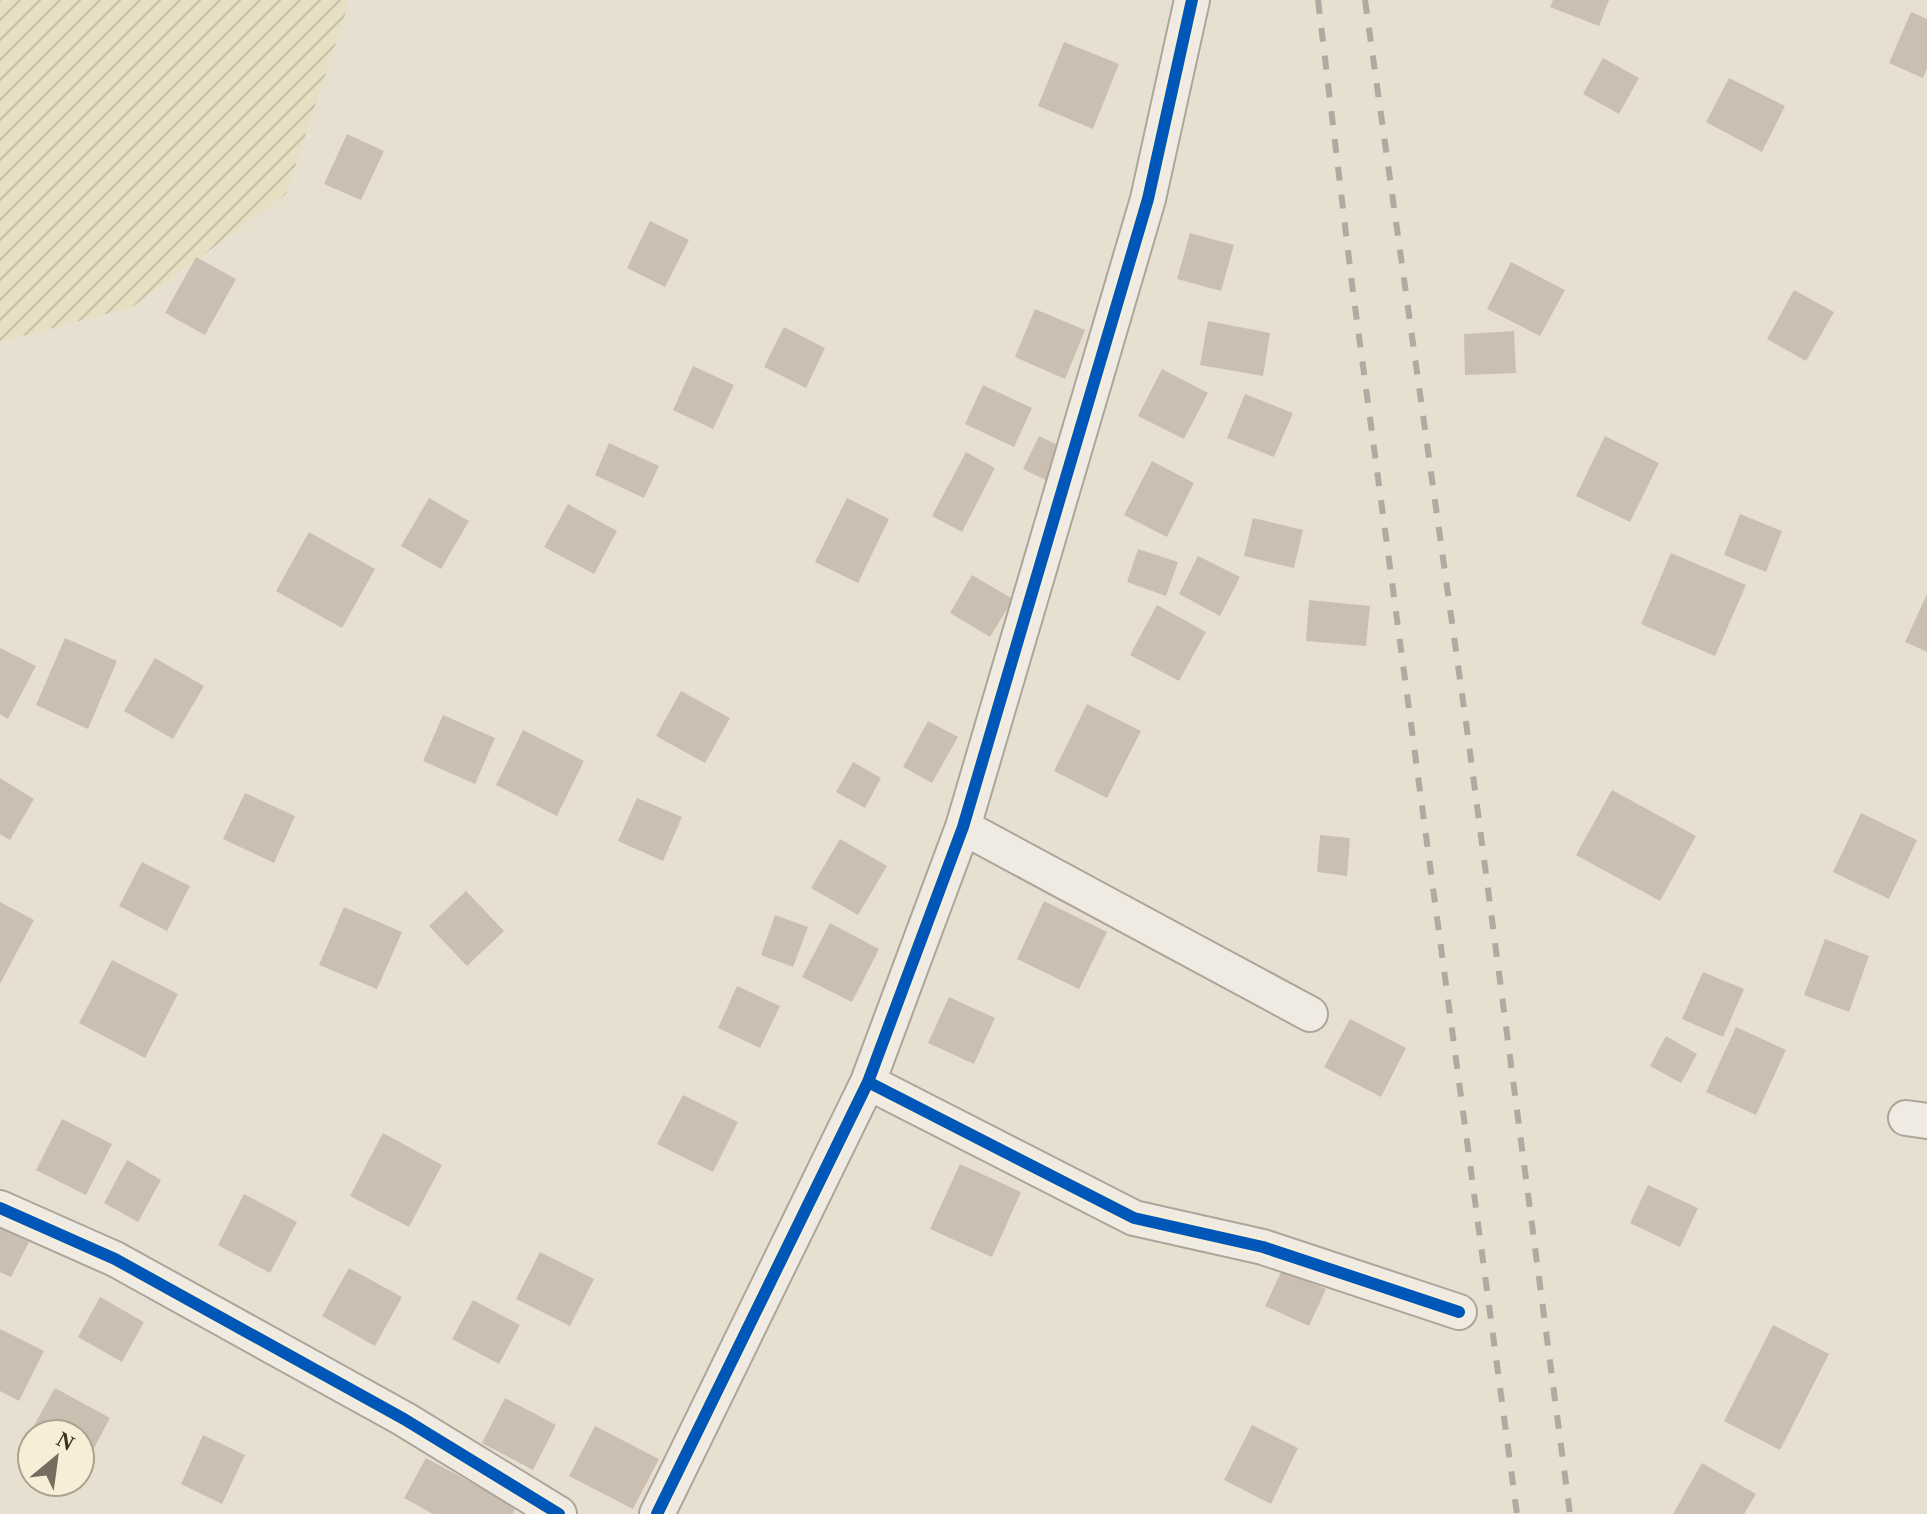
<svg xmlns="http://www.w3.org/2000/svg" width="1927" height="1514" viewBox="0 0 1927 1514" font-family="Georgia,serif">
<defs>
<pattern id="farmland-furrows" width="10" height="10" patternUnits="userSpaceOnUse" patternTransform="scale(2)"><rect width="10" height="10" fill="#e6dfc2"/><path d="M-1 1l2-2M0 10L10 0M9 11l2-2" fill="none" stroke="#c6c0a6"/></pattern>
</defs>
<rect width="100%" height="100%" fill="#e7e0d1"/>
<path fill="url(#farmland-furrows)" d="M0,0H347L346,12L286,194L132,307L0,342Z"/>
<path fill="#cbbfb2" d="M1553,0H1609L1599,26L1550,7Z
M1911,12L1927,19V68L1923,78L1889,63Z
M1064,42L1119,64L1093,129L1038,106Z
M1603,58L1639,78L1619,114L1583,94Z
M1729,78L1785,106L1762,152L1706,122Z
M347,134L384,151L361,200L324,184Z
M650,221L689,240L665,287L627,268Z
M1190,233L1234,245L1221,291L1177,279Z
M196,257L236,279L205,335L165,313Z
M1511,262L1565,290L1540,336L1487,309Z
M1794,290L1834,312L1806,361L1767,339Z
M1035,309L1085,330L1065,379L1015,357Z
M1208,321L1270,333L1263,376L1200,365Z
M784,327L825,348L806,388L764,367Z
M1514,331L1516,373L1465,375L1464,334Z
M693,366L734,385L713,429L673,410Z
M1162,369L1208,393L1184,439L1138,416Z
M983,385L1032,408L1014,447L965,424Z
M1245,394L1293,413L1274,457L1227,438Z
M1039,436L1066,449L1050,482L1023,469Z
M1605,436L1659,463L1630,522L1576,496Z
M609,443L659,466L644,498L595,475Z
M966,452L995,468L962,532L932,516Z
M1152,461L1194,483L1167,537L1124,515Z
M429,498L469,521L441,569L401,546Z
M847,498L889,519L858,583L815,562Z
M568,504L617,531L594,574L544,547Z
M1740,514L1782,531L1766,572L1724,555Z
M1253,518L1303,530L1294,568L1244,556Z
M309,532L375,569L342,628L276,591Z
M1138,549L1178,562L1166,596L1127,582Z
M1671,553L1746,585L1715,656L1641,624Z
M1198,556L1240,577L1220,616L1179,594Z
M972,575L1013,599L990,637L950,613Z
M1927,594V652L1905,642Z
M1309,600L1370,606L1366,646L1306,641Z
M1157,605L1206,632L1179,681L1130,655Z
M65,638L117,661L88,729L36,705Z
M0,648L36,666L8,719L0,714Z
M155,658L204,686L173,739L124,711Z
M681,691L730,718L705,763L656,736Z
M1087,704L1141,731L1107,798L1054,771Z
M443,715L495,738L475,784L423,761Z
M928,721L958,737L932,783L903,767Z
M523,730L584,761L557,816L496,785Z
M853,762L881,778L865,808L836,792Z
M0,778L34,799L10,840L0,834Z
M1612,790L1696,836L1660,901L1576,855Z
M245,793L295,816L274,863L223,839Z
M637,798L682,817L663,861L618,841Z
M1861,813L1917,840L1889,899L1833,872Z
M1320,835L1350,838L1347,876L1317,872Z
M840,839L887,866L858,915L811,888Z
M142,862L190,886L167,931L119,906Z
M466,891L504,931L467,966L429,926Z
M1044,901L1107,932L1079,989L1017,959Z
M0,902L34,920L0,984Z
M344,907L402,932L377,989L319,965Z
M775,915L808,927L793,967L761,955Z
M830,923L879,949L852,1002L802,977Z
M1825,939L1869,956L1849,1012L1804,995Z
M112,960L178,994L145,1058L79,1023Z
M1703,972L1744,989L1723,1037L1682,1019Z
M737,986L780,1006L760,1048L718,1028Z
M949,997L995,1018L974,1064L928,1043Z
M1350,1019L1406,1048L1381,1097L1324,1067Z
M1736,1027L1786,1050L1756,1115L1706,1092Z
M1666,1036L1697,1054L1681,1083L1650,1066Z
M683,1095L738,1122L713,1172L657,1144Z
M62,1119L112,1144L86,1195L36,1170Z
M383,1133L442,1165L409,1227L350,1196Z
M127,1160L161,1180L138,1222L104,1203Z
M960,1164L1021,1192L992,1257L930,1229Z
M1648,1185L1698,1208L1680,1247L1630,1223Z
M244,1194L297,1222L270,1273L218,1245Z
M0,1227L29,1242L11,1277L0,1272Z
M540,1252L594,1279L570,1326L516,1299Z
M349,1268L402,1297L375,1346L322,1316Z
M1282,1270L1326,1289L1309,1326L1265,1306Z
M100,1297L144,1322L122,1362L78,1337Z
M473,1300L520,1325L499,1364L452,1339Z
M1773,1325L1829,1354L1780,1450L1724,1421Z
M0,1329L44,1351L19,1401L0,1391Z
M55,1388L110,1418L84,1467L80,1465V1434H32V1439L28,1436Z
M505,1398L556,1425L533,1470L482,1443Z
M1252,1425L1298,1448L1271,1504L1224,1480Z
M595,1426L659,1459L633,1509L569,1476Z
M203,1435L245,1455L222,1504L181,1484Z
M426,1458L516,1507L513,1514H433L404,1498Z
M1702,1463L1756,1494L1744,1514H1673Z"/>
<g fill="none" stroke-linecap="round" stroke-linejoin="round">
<g stroke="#ada599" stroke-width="38">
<path id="street" d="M963,827L1310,1014
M868,1082L1134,1218L1263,1247L1459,1312
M1906,1118L1927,1121
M0,1208L115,1259L404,1419L559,1514
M657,1514L868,1082L963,827L1148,199L1192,0"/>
</g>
<use href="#street" stroke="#efebe3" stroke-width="34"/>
<path stroke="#afaaa2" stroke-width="6" stroke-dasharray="14 14" stroke-linecap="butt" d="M1318,0L1352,284L1517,1514
M1365,0L1468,737L1570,1514"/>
<g stroke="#f7eed8" stroke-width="17">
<path id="cycleway" d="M868,1082L1134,1218L1263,1247L1459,1312
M0,1208L115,1259L404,1419L559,1514
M657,1514L868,1082L963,827L1148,199L1192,0"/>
</g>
<use href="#cycleway" stroke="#0057b8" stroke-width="12"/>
</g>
<g transform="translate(56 1458) rotate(29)"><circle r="38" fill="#f7eed8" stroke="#ada18e" stroke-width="2"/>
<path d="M0-6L14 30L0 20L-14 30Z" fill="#786c5e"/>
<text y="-12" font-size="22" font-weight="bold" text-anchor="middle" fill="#3d2e20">N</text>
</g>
</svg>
